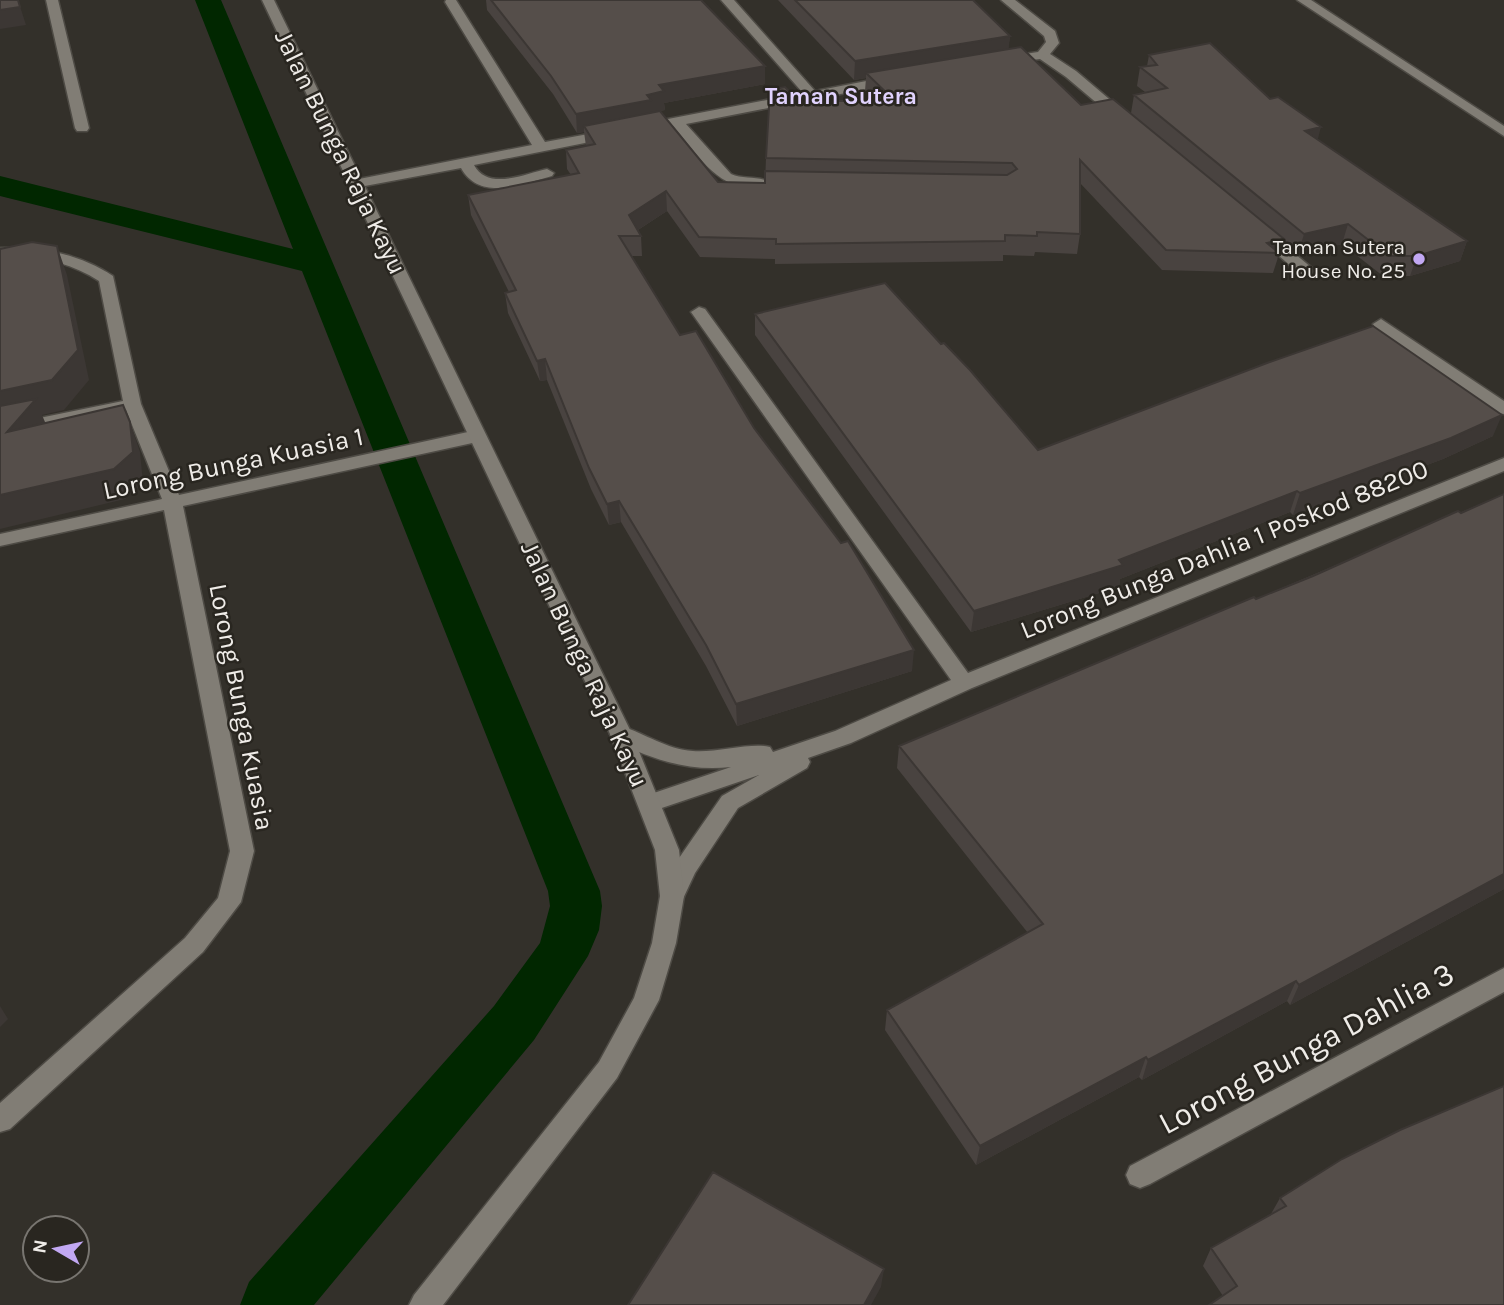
<svg xmlns="http://www.w3.org/2000/svg" width="1504" height="1305" viewBox="0 0 1504 1305" font-family="Karla,sans-serif">
<rect width="100%" height="100%" fill="#33302a"/>
<g fill="none" stroke-linecap="round" stroke-linejoin="round">
<path fill="#012700" fill-rule="evenodd" d="M195,0H221L600,891L602,906L599,930L588,956L534,1040L314,1305H240L249,1282L494,1006L540,943L550,906L548,891L302,271L0,196V176L293,249Z"/>
<g stroke="#4e4b45" stroke-width="3">
<path id="street" d="M46,0H58L89,128L87,131H77L75,128Z
M446,0H456L545,142L610,130L615,131V137L474,165C488,191 524,174 547,169L554,173L552,176C522,184 480,202 461,168L354,188L349,187L347,184L354,180L532,145L445,2Z
M721,0H734L815,91L892,76L899,80L892,84L686,124L731,174C744,180 762,175 772,184C766,190 760,188 752,188C715,187 696,152 673,126L642,132L635,128L642,124L803,93Z
M1001,0H1015L1055,31L1059,43L1050,54L1076,71L1128,115V121H1118L1066,77L1040,59L998,64V58L1038,52L1046,42L1044,36Z
M1297,0H1311L1504,126V136Z
M1261,228L1266,230L1312,268L1314,271L1312,274H1300L1256,236L1253,233Z
M0,248C39,246 80,254 113,276L141,404L179,495L477,430L486,436L477,442L183,506L254,851L241,902L203,952L10,1129L0,1132V1103L185,938L218,898L230,851L164,510L0,546V534L162,499L126,410L0,436V426L123,401L99,281C70,262 35,255 0,258Z
M699,307L705,309L968,673L1504,458V471L972,688L851,743L808,758L810,762L807,768L738,808L695,873L681,903L672,906L663,903L660,896L677,861L722,796L759,775L650,812L642,809L639,803L642,797L731,767C688,772 651,759 613,740L610,734L613,728L621,726C646,734 666,749 693,751C716,753 752,742 770,747L773,752L835,731L951,680L691,312Z
M1381,319L1504,401V414L1498,413L1375,328L1373,324Z
M1504,968V992L1150,1184L1140,1188L1130,1184L1126,1175L1130,1166Z"/>
</g>
<g stroke="#4e4b45" stroke-width="3">
<path id="secondary" d="M262,0H274L632,734L679,850L684,896L676,943L659,1000L617,1078L443,1305H409L414,1295L599,1062L634,998L652,943L660,896L655,850L610,734Z"/>
</g>
<use href="#street" fill="#817d75" fill-rule="evenodd"/>
<use href="#secondary" fill="#817d75" fill-rule="evenodd"/>
</g>
<path fill="#494340" d="M486,0H701L765,66V84L664,103L665,110L660,111L718,182L765,183L766,158L797,100L876,102L865,91L866,78L854,80L778,0H973L1010,36L1008,49L1081,105L1131,113L1134,95L1145,92L1137,86L1140,67L1147,66L1149,55L1270,99L1317,139L1467,241L1460,261L1410,276H1383L1342,244L1298,254L1283,242L1273,273L1162,270L1080,183V234L1077,254L1035,252L1034,256L1003,255V261L775,264V259L700,257L667,211L638,230L641,236L642,256H632L680,335L754,428L912,671L737,726L706,666L621,522L609,525L591,489L547,380L540,381L508,313L505,293L509,292L471,215L468,195L571,175L567,169L566,150L586,146L584,132L577,133L553,94L487,10Z
M755,314L1038,450L1493,436L1443,459L1293,515L1290,512L1120,579L1119,587L971,632L755,335Z
M1504,494V889L1290,1005L1287,1001L1142,1080L1139,1077L976,1165L885,1030L887,1010L1028,933L897,768L899,746L1256,599Z
M1280,1198L1504,1305L1223,1296L1203,1266L1211,1248L1271,1214Z"/>
<path fill="#3c3734" d="M18,0L26,25L0,29V10Z
M1010,36L1008,54L866,73V78L854,80L855,61Z
M765,66V84L664,103L665,110L584,126V132L577,133L576,114L647,95L659,85Z
M1321,127L1316,146L1305,131Z
M666,191L667,211L630,235L629,215Z
M1348,224L1342,244L1298,254L1304,234Z
M1284,239L1278,259H1277L1279,253L1267,243Z
M1467,241L1460,261L1410,276L1417,256Z
M57,246L67,275L89,380L64,410L42,415L48,429L20,462L0,424V391Z
M545,359L547,380L540,381L537,361Z
M1502,415L1493,436L1443,459L1293,515L1300,493Z
M130,422L140,452L143,483L125,499L0,529V495Z
M1297,491L1290,512L1120,579L1119,587L971,632L974,611L1119,560Z
M619,501L621,522L609,525L607,504Z
M914,650L912,671L737,726L736,704Z
M1504,874V889L1290,1005L1299,985Z
M1296,981L1287,1001L1142,1080L1148,1060Z
M0,1006L8,1019L0,1027Z
M1146,1057L1139,1077L976,1165L980,1146Z
M884,1269L881,1287L871,1305H864Z"/>
<path fill="#554e4a" stroke="#3c3734" stroke-width="2" d="M0,0H18L20,7L0,10Z
M491,0H701L765,66L659,85L664,91L647,95L651,100L576,114L551,76Z
M795,0H973L1010,36L855,61Z
M1210,43L1270,99L1278,97L1321,127L1305,131L1467,241L1417,256H1389L1348,224L1304,234L1134,95L1167,88L1140,67L1157,65L1149,55Z
M1021,47L1081,105L1113,99L1284,239L1267,243L1279,253L1166,250L1080,160V234L1037,232V236L1005,235V241L776,244V239L699,237L666,191L629,215L641,236H619L680,335L696,331L754,428L841,543L848,541L914,650L736,704L706,645L619,501L607,504L589,468L545,359L537,361L505,293L516,290L468,195L579,173L566,150L595,144L584,126L660,111L718,182L765,183V171L1007,175L1017,169L1012,163L766,158L770,90L785,87L797,100L896,102L866,73Z
M32,242L57,246L78,350L52,380L0,391V249Z
M885,283L941,344L944,343L970,370L1038,450L1267,363L1373,326L1502,415L1451,438L1300,493L1297,491L1119,560L1123,565L974,611L755,314Z
M36,399L7,432L123,405L130,422L133,452L114,469L0,495V406Z
M1504,494V874L1299,985L1296,981L1148,1060L1146,1057L980,1146L887,1010L1043,924L899,746L1254,597L1256,599L1313,576L1458,511L1461,513Z
M1504,1086V1305H1209L1237,1286L1211,1248L1286,1206L1280,1198L1342,1159L1400,1130Z
M713,1172L884,1269L864,1305H628Z"/>
<circle fill="#c2a8f3" stroke="#292620" stroke-width="2.5" cx="1419" cy="259" r="7"/>
<g text-anchor="middle" stroke-width="5" stroke-linejoin="round" paint-order="stroke">
<g font-size="21" fill="#efece8" stroke="#292620" text-anchor="end">
<text x="1405" y="254">Taman Sutera<tspan x="1405" dy="24">House No. 25</tspan></text>
</g>
<g font-size="23" font-weight="bold" fill="#e1d3fe" stroke="#292620">
<text x="841" y="104">Taman Sutera</text>
</g>
<g font-size="26" fill="#efece8" stroke="#292620">
<text transform="translate(341 152) rotate(64)" y="9">Jalan Bunga Raja Kayu</text>
<text transform="translate(233 463) rotate(-12)" y="9">Lorong Bunga Kuasia 1</text>
<text transform="translate(1224 549) rotate(-22)" y="9">Lorong Bunga Dahlia 1 Poskod 88200</text>
<text transform="translate(585 664) rotate(65)" y="9">Jalan Bunga Raja Kayu</text>
<text transform="translate(242 707) rotate(79)" y="9">Lorong Bunga Kuasia</text>
</g>
<g font-size="32" fill="#efece8" stroke="#292620">
<text transform="translate(1306 1048) rotate(-28)" y="11">Lorong Bunga Dahlia 3</text>
</g>
</g>
<g transform="translate(56 1249) rotate(279)"><circle r="33" fill="#292620" stroke="#787570" stroke-width="2"/>
<path d="M0-5L12 26L0 18L-12 26Z" fill="#c2a8f3"/>
<text y="-10" font-size="19" font-weight="bold" text-anchor="middle" fill="#efece8">N</text>
</g>
</svg>
